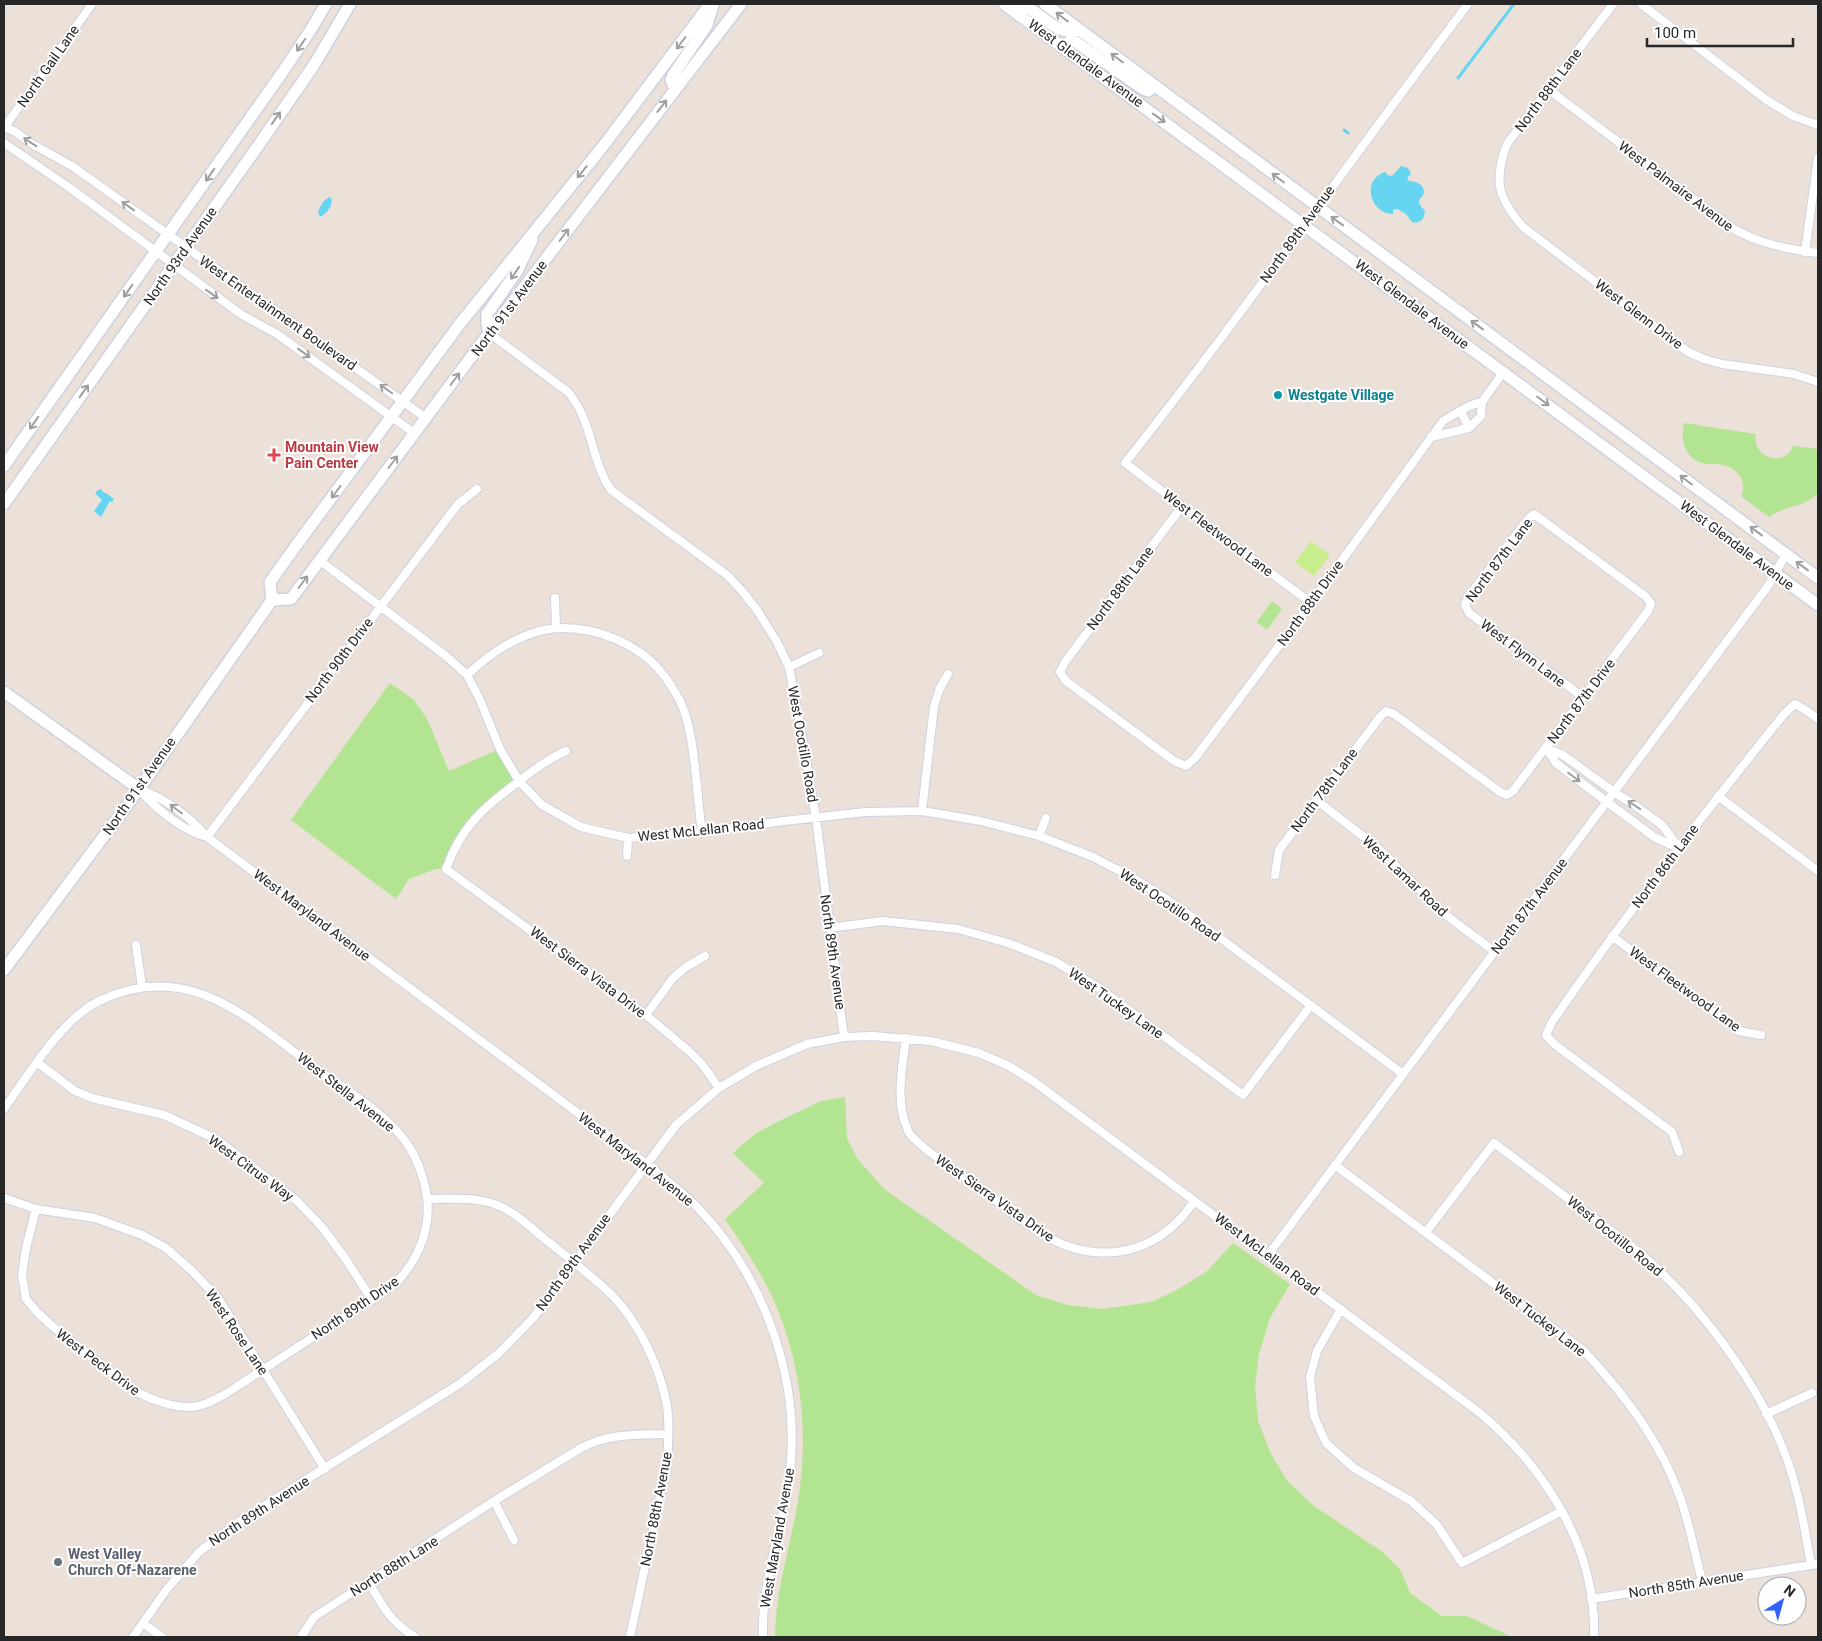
<svg xmlns="http://www.w3.org/2000/svg" width="1822" height="1641" viewBox="0 0 1822 1641" font-family="Roboto,sans-serif">
<rect width="100%" height="100%" fill="#ebe1d8"/>
<path fill="#b2e491" d="M1684,423L1756,434C1751,458 1785,468 1793,446L1818,449V492C1806,508 1785,505 1769,517L1741,496C1748,481 1737,468 1723,465C1716,463 1710,465 1703,463C1685,459 1680,438 1684,423Z
M1272,601L1282,609L1267,630L1257,622Z
M390,683L414,700L427,719L449,771L500,749L519,781L478,815L446,869H436L409,879L396,899L291,820Z
M845,1097L847,1139L857,1158L884,1189L1036,1295L1067,1305L1103,1309L1151,1302L1175,1291L1206,1272L1233,1243L1290,1284L1270,1318L1259,1354L1255,1386L1258,1421L1271,1454L1288,1482L1314,1506L1384,1553L1401,1571L1410,1593L1442,1616H1467L1512,1637H775C775,1586 794,1538 800,1487C808,1427 800,1363 777,1308C764,1276 744,1247 725,1219L764,1183L733,1153L755,1134L775,1123L821,1101Z"/>
<path fill="#c9ec8c" d="M1311,541L1330,555L1314,576L1295,562Z"/>
<path fill="#65d5f2" d="M1401,166L1408,168L1411,174L1407,178L1409,181C1416,181 1427,185 1423,195C1422,198 1419,198 1419,202C1419,205 1424,209 1425,212C1424,220 1419,224 1412,222L1406,214L1397,209L1393,210V214C1368,213 1362,177 1386,172L1387,175L1392,176Z
M329,197L331,198C334,205 327,213 320,217L318,211L323,202Z
M101,489L104,493H106L114,499L112,502L110,501L101,517L94,511L102,500L95,493L98,490Z"/>
<g fill="none" stroke-linecap="round" stroke-linejoin="round">
<path stroke="#65d5f2" stroke-width="3" d="M1458,78L1514,4
M1344,130L1348,133"/>
<g stroke="#cdd2e1" stroke-width="10">
<path id="street" d="M1613,4L1507,144C1493,181 1498,198 1523,227L1688,352L1704,359L1722,364L1794,374L1818,382
M1641,4L1768,101L1793,116L1818,125
M1548,89L1732,228C1759,244 1788,249 1818,253
M4,127L14,131L32,144L72,166L426,418
M4,128L92,4
M4,143L70,188L242,315L277,334L414,433
M1805,252L1818,158
M489,333L568,392C593,421 590,459 611,490L727,575L743,592L759,613L777,642L789,667L801,730L816,818L844,1037
M1461,412L1469,428
M1431,437L1469,428L1481,416L1482,402L1504,371
M1182,506L1065,662L1060,672L1066,681L1174,761L1186,766L1195,758L1311,603L1443,421C1456,414 1468,404 1482,402
M319,560L446,656L467,675L480,700L500,749L519,781L542,805L581,827L628,838L702,832L784,821L866,812L922,811L981,821L1039,836L1093,857L1137,880L1177,906L1403,1074
M555,598L556,628
M1311,603L1125,463C1244,313 1353,156 1468,4
M789,667L819,653
M467,675C485,658 507,642 530,634C566,620 612,632 642,654C658,665 671,684 680,701C696,734 696,794 702,832
M1546,748L1563,755L1614,792L1633,804L1662,825L1679,848
M1546,748L1556,763L1591,790L1654,837L1678,848
M566,751C548,759 533,770 518,782C483,808 461,827 446,869L646,1015L689,1051L702,1064L719,1088
M139,789C166,799 188,815 207,837L657,1172C671,1184 686,1195 699,1209C767,1281 804,1387 788,1485C780,1536 761,1585 763,1637
M140,791C158,810 181,830 207,837
M1718,796L1818,871
M1316,800L1377,847L1443,913L1495,952
M922,811L934,706L940,688L948,674
M1039,836L1046,818
M207,837L458,504L477,489
M627,856L628,838
M1275,875L1279,850L1380,717L1386,711L1394,714L1500,792L1507,795L1513,791L1648,611L1651,603L1645,596L1534,514L1528,519L1468,597L1465,605L1469,613L1583,697
M829,928L883,921L958,929L1008,943L1056,962L1099,988L1243,1095L1311,1005
M1612,936L1739,1031L1761,1035
M136,945L142,987
M646,1015L673,978L686,967L705,956
M906,1038C902,1069 895,1102 908,1131C913,1143 960,1174 973,1183C996,1200 1022,1222 1046,1236C1087,1260 1136,1259 1173,1226C1181,1219 1188,1209 1195,1201
M38,1063L75,1091L92,1098L164,1115L216,1139L296,1200L322,1227L345,1258L372,1300
M4,1109C29,1074 62,1018 101,1000C189,959 248,1018 314,1067C343,1088 381,1110 403,1138C421,1161 432,1198 426,1227C422,1249 410,1268 396,1283L227,1393C218,1398 208,1404 198,1406C179,1410 150,1400 134,1390L52,1326L37,1312L26,1299L22,1275L26,1248L36,1209
M1679,1152L1672,1132L1554,1044L1546,1035L1552,1022C1625,916 1704,813 1785,713L1795,704L1804,709L1818,719
M1335,1165L1584,1351C1624,1394 1662,1443 1681,1500C1690,1526 1695,1554 1702,1581
M4,1198L36,1209L95,1218L142,1235L166,1248L192,1271L218,1298L325,1469
M427,1199C449,1199 471,1197 491,1203C513,1209 533,1230 551,1244C571,1260 593,1277 612,1295C639,1323 660,1367 667,1406C670,1425 668,1444 667,1463L630,1637
M1426,1232L1494,1143C1526,1167 1558,1191 1591,1216C1608,1229 1626,1241 1642,1255C1703,1307 1763,1389 1789,1465C1800,1497 1805,1532 1811,1565
M1268,1255L1768,586L1786,554
M1341,1309L1317,1351L1310,1377L1314,1416L1326,1443L1354,1468L1411,1501L1437,1525L1462,1563L1562,1511
M1766,1414L1812,1393
M494,1501L514,1540
M368,1581C383,1606 389,1621 415,1637
M1591,1599L1818,1564
M143,1623L162,1637
M133,1637L167,1589L199,1552L240,1521L461,1383L499,1353L533,1318L676,1125L719,1088L756,1066L807,1044L844,1037L873,1036L931,1041L979,1053L1007,1065L1033,1081L1480,1413C1545,1468 1597,1548 1594,1637
M301,1637L314,1617L494,1501L581,1448C609,1433 637,1435 668,1434"/>
</g>
<g stroke="#cdd2e1" stroke-width="14">
<path id="secondary" d="M1004,4L1818,605
M1015,4C1020,6 1026,7 1030,9C1049,20 1056,35 1080,30
M1045,4L1818,578
M1064,47L1070,41L1076,42L1143,89L1148,91L1155,86
M675,89L671,80L673,75L707,25L713,5
M489,333L487,324V314L517,271L532,240
M4,466L282,73L310,31L326,4
M4,504L258,146L314,65L350,4
M272,600L291,599L489,333L741,4
M4,692L139,789
M4,970L139,789L272,600L270,582L295,547L459,325L604,145L710,4"/>
</g>
<use href="#street" stroke="#fff" stroke-width="8"/>
<use href="#secondary" stroke="#fff" stroke-width="11"/>
</g>
<defs><path id="oneway-shaft" d="M-6 0H5M1.5-3L5.5 0L1.5 3" fill="none" stroke-width="1.6" stroke-linecap="round" stroke-linejoin="round" transform="scale(1.25)"/></defs>
<g stroke="#9e9e9e">
<use href="#oneway-shaft" transform="translate(1062 17) rotate(-143)"/>
<use href="#oneway-shaft" transform="translate(681 43) rotate(127)"/>
<use href="#oneway-shaft" transform="translate(301 45) rotate(124)"/>
<use href="#oneway-shaft" transform="translate(1117 58) rotate(-143)"/>
<use href="#oneway-shaft" transform="translate(662 106) rotate(-52)"/>
<use href="#oneway-shaft" transform="translate(276 118) rotate(-55)"/>
<use href="#oneway-shaft" transform="translate(1159 118) rotate(36)"/>
<use href="#oneway-shaft" transform="translate(30 142) rotate(-147)"/>
<use href="#oneway-shaft" transform="translate(582 172) rotate(129)"/>
<use href="#oneway-shaft" transform="translate(210 175) rotate(125)"/>
<use href="#oneway-shaft" transform="translate(1278 178) rotate(-143)"/>
<use href="#oneway-shaft" transform="translate(128 206) rotate(-144)"/>
<use href="#oneway-shaft" transform="translate(1337 221) rotate(-144)"/>
<use href="#oneway-shaft" transform="translate(564 235) rotate(-53)"/>
<use href="#oneway-shaft" transform="translate(515 273) rotate(124)"/>
<use href="#oneway-shaft" transform="translate(128 291) rotate(125)"/>
<use href="#oneway-shaft" transform="translate(212 294) rotate(35)"/>
<use href="#oneway-shaft" transform="translate(1477 325) rotate(-144)"/>
<use href="#oneway-shaft" transform="translate(304 353) rotate(36)"/>
<use href="#oneway-shaft" transform="translate(455 379) rotate(-53)"/>
<use href="#oneway-shaft" transform="translate(386 389) rotate(-145)"/>
<use href="#oneway-shaft" transform="translate(84 391) rotate(-55)"/>
<use href="#oneway-shaft" transform="translate(1543 401) rotate(37)"/>
<use href="#oneway-shaft" transform="translate(34 423) rotate(125)"/>
<use href="#oneway-shaft" transform="translate(393 462) rotate(-53)"/>
<use href="#oneway-shaft" transform="translate(1686 480) rotate(-143)"/>
<use href="#oneway-shaft" transform="translate(336 492) rotate(127)"/>
<use href="#oneway-shaft" transform="translate(1756 531) rotate(-144)"/>
<use href="#oneway-shaft" transform="translate(1802 566) rotate(-144)"/>
<use href="#oneway-shaft" transform="translate(303 582) rotate(-53)"/>
<use href="#oneway-shaft" transform="translate(1574 777) rotate(37)"/>
<use href="#oneway-shaft" transform="translate(1634 805) rotate(-146)"/>
<use href="#oneway-shaft" transform="translate(176 809) rotate(-143)"/>
</g>
<circle fill="#0f9aa8" stroke="#fff" stroke-width="2" cx="1278" cy="395" r="5"/>
<path fill="#e0444e" stroke="#fff" stroke-width="2" d="M271.5 447.5h5v5h5v5h-5v5h-5v-5h-5v-5h5z"/>
<circle fill="#6b7280" stroke="#fff" stroke-width="2" cx="58" cy="1562" r="5"/>
<g text-anchor="middle" stroke-width="4" stroke-linejoin="round" paint-order="stroke">
<g font-size="14" fill="#272727" stroke="#fff">
<text transform="translate(1086 63) rotate(36)" y="5">West Glendale Avenue</text>
<text transform="translate(48 66) rotate(-55)" y="5">North Gail Lane</text>
<text transform="translate(1548 90) rotate(-53)" y="5">North 88th Lane</text>
<text transform="translate(1676 186) rotate(37)" y="5">West Palmaire Avenue</text>
<text transform="translate(1297 234) rotate(-54)" y="5">North 89th Avenue</text>
<text transform="translate(180 256) rotate(-55)" y="5">North 93rd Avenue</text>
<text transform="translate(1412 304) rotate(37)" y="5">West Glendale Avenue</text>
<text transform="translate(509 308) rotate(-53)" y="5">North 91st Avenue</text>
<text transform="translate(278 313) rotate(35)" y="5">West Entertainment Boulevard</text>
<text transform="translate(1639 314) rotate(37)" y="5">West Glenn Drive</text>
<text transform="translate(1218 533) rotate(37)" y="5">West Fleetwood Lane</text>
<text transform="translate(1737 545) rotate(37)" y="5">West Glendale Avenue</text>
<text transform="translate(1499 560) rotate(-53)" y="5">North 87th Lane</text>
<text transform="translate(1120 588) rotate(-53)" y="5">North 88th Lane</text>
<text transform="translate(1310 603) rotate(-54)" y="5">North 88th Drive</text>
<text transform="translate(1523 653) rotate(37)" y="5">West Flynn Lane</text>
<text transform="translate(339 660) rotate(-53)" y="5">North 90th Drive</text>
<text transform="translate(1581 701) rotate(-53)" y="5">North 87th Drive</text>
<text transform="translate(803 744) rotate(80)" y="5">West Ocotillo Road</text>
<text transform="translate(139 786) rotate(-55)" y="5">North 91st Avenue</text>
<text transform="translate(1324 790) rotate(-53)" y="5">North 78th Lane</text>
<text transform="translate(701 830) rotate(-6)" y="5">West McLellan Road</text>
<text transform="translate(1665 866) rotate(-53)" y="5">North 86th Lane</text>
<text transform="translate(1405 876) rotate(43)" y="5">West Lamar Road</text>
<text transform="translate(1170 905) rotate(34)" y="5">West Ocotillo Road</text>
<text transform="translate(1529 906) rotate(-53)" y="5">North 87th Avenue</text>
<text transform="translate(312 915) rotate(37)" y="5">West Maryland Avenue</text>
<text transform="translate(833 952) rotate(82)" y="5">North 89th Avenue</text>
<text transform="translate(588 972) rotate(37)" y="5">West Sierra Vista Drive</text>
<text transform="translate(1685 989) rotate(36)" y="5">West Fleetwood Lane</text>
<text transform="translate(1116 1003) rotate(35)" y="5">West Tuckey Lane</text>
<text transform="translate(346 1092) rotate(38)" y="5">West Stella Avenue</text>
<text transform="translate(636 1159) rotate(38)" y="5">West Maryland Avenue</text>
<text transform="translate(251 1168) rotate(36)" y="5">West Citrus Way</text>
<text transform="translate(995 1198) rotate(35)" y="5">West Sierra Vista Drive</text>
<text transform="translate(1615 1236) rotate(39)" y="5">West Ocotillo Road</text>
<text transform="translate(1267 1254) rotate(37)" y="5">West McLellan Road</text>
<text transform="translate(573 1262) rotate(-54)" y="5">North 89th Avenue</text>
<text transform="translate(355 1308) rotate(-34)" y="5">North 89th Drive</text>
<text transform="translate(1540 1319) rotate(38)" y="5">West Tuckey Lane</text>
<text transform="translate(237 1332) rotate(56)" y="5">West Rose Lane</text>
<text transform="translate(98 1362) rotate(37)" y="5">West Peck Drive</text>
<text transform="translate(656 1509) rotate(-79)" y="5">North 88th Avenue</text>
<text transform="translate(259 1511) rotate(-33)" y="5">North 89th Avenue</text>
<text transform="translate(777 1538) rotate(-80)" y="5">West Maryland Avenue</text>
<text transform="translate(394 1566) rotate(-32)" y="5">North 88th Lane</text>
<text transform="translate(1686 1584) rotate(-9)" y="5">North 85th Avenue</text>
</g>
<g font-size="14" font-weight="bold" fill="#0d838f" stroke="#fff" text-anchor="start">
<text x="1288" y="400">Westgate Village</text>
</g>
<g font-size="14" font-weight="bold" fill="#be3a42" stroke="#fff" text-anchor="start">
<text x="285" y="452">Mountain View<tspan x="285" dy="16">Pain Center</tspan></text>
</g>
<g font-size="14" font-weight="bold" fill="#5b616d" stroke="#fff" text-anchor="start">
<text x="68" y="1559">West Valley<tspan x="68" dy="16">Church Of-Nazarene</tspan></text>
</g>
</g>
<rect width="1822" height="1641" fill="none" stroke="#272727" stroke-width="10"/>
<g transform="translate(1782 1601) rotate(37)"><circle r="24" fill="#ffffff" stroke="#a9a9a9"/>
<path d="M0-4L9 19L0 12L-9 19Z" fill="#3063ff"/>
<text y="-8" font-size="14" font-weight="bold" text-anchor="middle" fill="#272727">N</text>
</g>
<path d="M1647 38v8h146v-8" fill="none" stroke="#272727" stroke-width="2.5"/>
<text x="1654" y="38" font-size="15" fill="#272727" stroke="#ffffff" stroke-width="4" paint-order="stroke">100 m</text>
</svg>
